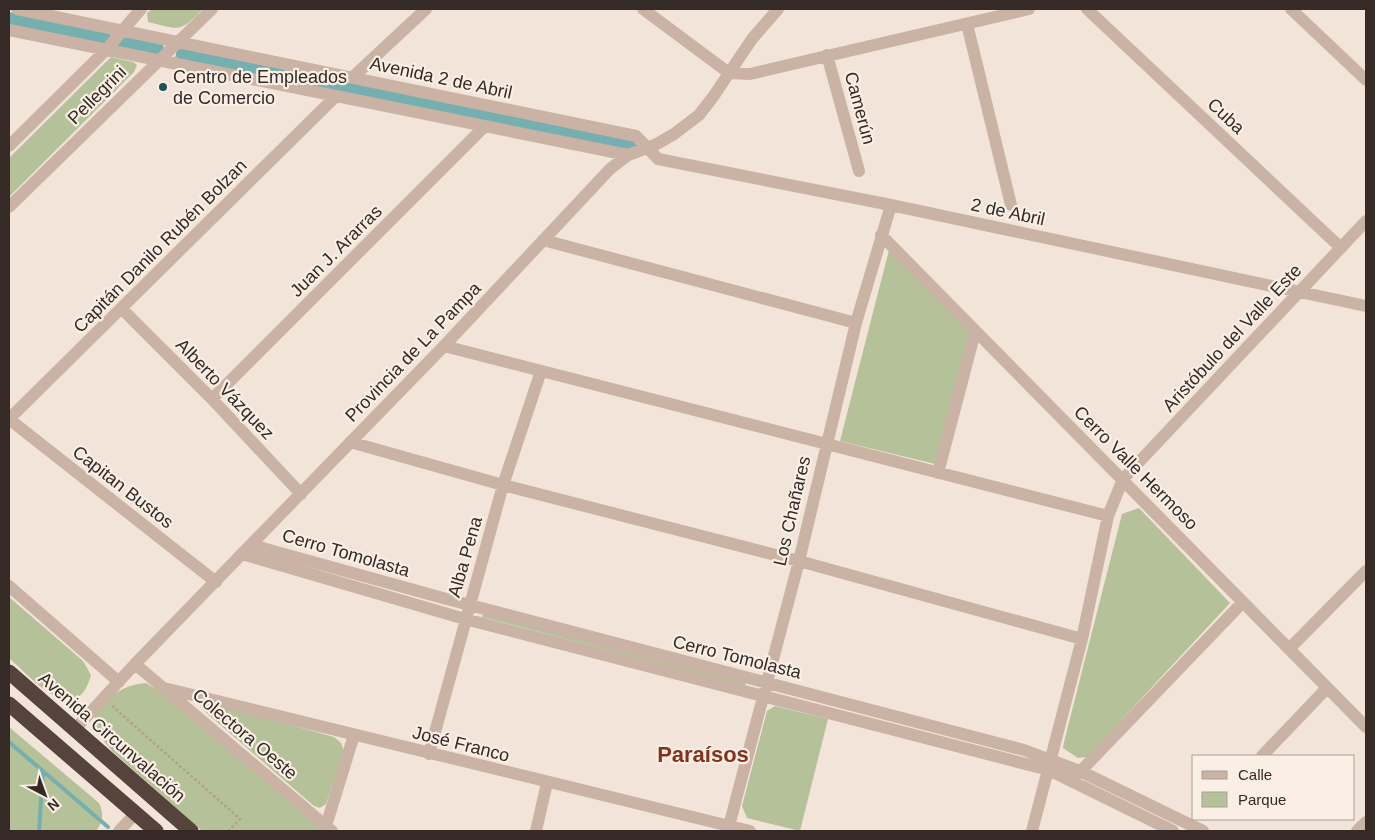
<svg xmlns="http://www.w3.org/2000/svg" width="1375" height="840" viewBox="0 0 1375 840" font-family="Arial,sans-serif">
<rect width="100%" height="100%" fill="#f2e4d8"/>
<path fill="#b5c198" d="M152,9H203C179,33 181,30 148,22L147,13Z
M9,15L108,36L101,43L9,24Z
M128,37L163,45L154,53L120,46Z
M183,48L633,139L630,149L173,58Z
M111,57L133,62L137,65L134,72L9,197V158Z
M889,250L970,331L935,464L840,441Z
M1139,508L1230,603L1087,757L1078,758L1063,748L1064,742L1122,514Z
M9,597L83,661L91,675C76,731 32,678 9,658Z
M483,614L746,682L745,686L482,617Z
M146,683L162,693L324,831H202L112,751L98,734L94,714C111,697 120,685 146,683Z
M205,701L334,737L341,743L344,751L326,804L320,808L314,806L203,710L200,704Z
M775,706L828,719L800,831L747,818L742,806L767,711Z
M9,727L99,803C104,813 103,823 96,831H9Z"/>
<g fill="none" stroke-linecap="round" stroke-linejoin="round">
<path stroke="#76afaf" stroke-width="4" d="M9,742L108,827
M39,831L43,771"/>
<path stroke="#76afaf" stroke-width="14" d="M9,19L105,38
M123,41L157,49
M183,54L632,146"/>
<path stroke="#b69d8e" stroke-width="2.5" stroke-dasharray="2.5 2.5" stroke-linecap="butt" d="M112,706L240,819L228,831"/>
<path stroke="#cab3a4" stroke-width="12" d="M17,9L636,136L658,159L891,205L1366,306
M643,9L729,73
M1087,9L1341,248
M1291,9L1366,80
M967,24L1011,205
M9,30L628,155
M827,55L859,171
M729,73L750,74L1029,9
M353,77L426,9
M9,146L106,50L141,9
M9,207L212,9
M881,235L1366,727
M543,240L856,323
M122,309L212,399L301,494
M444,346L1108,516
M212,399L484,127
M9,419L335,97
M9,419L216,582
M350,442L503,485L799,561L1082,639
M938,473L975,332
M251,545L443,598L1024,750L1080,771L1203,831
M242,554L465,619L1049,770L1173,831
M9,586L119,682
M1289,649L1366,571
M135,664L332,831
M164,688L750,831
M75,729L135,664L444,346L610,169L628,155L655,145L674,134L699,115L713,97L752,39L778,9
M429,754L503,485L541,371
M1262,756L1327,688
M1075,777L1243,602
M326,826L354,735
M729,826L799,561L856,323L891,205
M119,831L135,814
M536,831L547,783
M1032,831L1082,639L1108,516L1123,479L1366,221
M1357,831L1366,822"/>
<path stroke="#56433c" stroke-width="15" d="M9,672L191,831
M9,704L156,831"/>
</g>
<circle fill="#1a5657" stroke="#f9efe4" stroke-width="2" cx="163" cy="87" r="5"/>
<g text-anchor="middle" stroke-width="4.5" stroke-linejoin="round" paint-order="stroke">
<g font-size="18" fill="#352a26" stroke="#f9efe4" text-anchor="start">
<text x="173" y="83">Centro de Empleados<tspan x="173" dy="21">de Comercio</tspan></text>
</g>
<g font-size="18" fill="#352a26" stroke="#f9efe4">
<text transform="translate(441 78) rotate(12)" y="6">Avenida 2 de Abril</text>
<text transform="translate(97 95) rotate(-45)" y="6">Pellegrini</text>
<text transform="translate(860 108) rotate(75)" y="6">Camerún</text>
<text transform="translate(1226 116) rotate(43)" y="6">Cuba</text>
<text transform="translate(1008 212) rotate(12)" y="6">2 de Abril</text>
<text transform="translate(160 246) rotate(-45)" y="6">Capitán Danilo Rubén Bolzan</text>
<text transform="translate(336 251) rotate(-45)" y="6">Juan J. Ararras</text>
<text transform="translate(1232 338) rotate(-47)" y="6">Aristóbulo del Valle Este</text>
<text transform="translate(413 352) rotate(-46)" y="6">Provincia de La Pampa</text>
<text transform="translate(225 389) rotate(46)" y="6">Alberto Vázquez</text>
<text transform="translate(1136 468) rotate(45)" y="6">Cerro Valle Hermoso</text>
<text transform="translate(123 487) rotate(38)" y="6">Capitan Bustos</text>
<text transform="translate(792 511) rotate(-77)" y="6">Los Chañares</text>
<text transform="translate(346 553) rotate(16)" y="6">Cerro Tomolasta</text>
<text transform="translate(465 557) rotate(-74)" y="6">Alba Pena</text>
<text transform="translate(737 657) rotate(14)" y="6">Cerro Tomolasta</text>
<text transform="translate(245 734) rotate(40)" y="6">Colectora Oeste</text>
<text transform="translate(112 737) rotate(41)" y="6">Avenida Circunvalación</text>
<text transform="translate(461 744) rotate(14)" y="6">José Franco</text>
</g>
<g font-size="22" font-weight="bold" fill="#86311c" stroke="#f9efe4">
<text x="703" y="762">Paraísos</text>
</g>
</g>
<rect width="1375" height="840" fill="none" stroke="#352a26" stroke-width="20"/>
<rect x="1192" y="755" width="162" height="65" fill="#f9efe4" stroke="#aba098"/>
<rect x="1202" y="771" width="25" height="8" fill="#cab3a4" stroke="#aba098"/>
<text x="1238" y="780" font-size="15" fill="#352a26">Calle</text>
<rect x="1202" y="792" width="25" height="15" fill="#b5c198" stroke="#aba098"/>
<text x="1238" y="805" font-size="15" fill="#352a26">Parque</text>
<g transform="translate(45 795) rotate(139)" stroke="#f9efe4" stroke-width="4" paint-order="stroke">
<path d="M0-4L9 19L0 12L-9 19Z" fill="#352a26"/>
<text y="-8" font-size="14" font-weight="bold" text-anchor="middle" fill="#352a26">N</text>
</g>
</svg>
